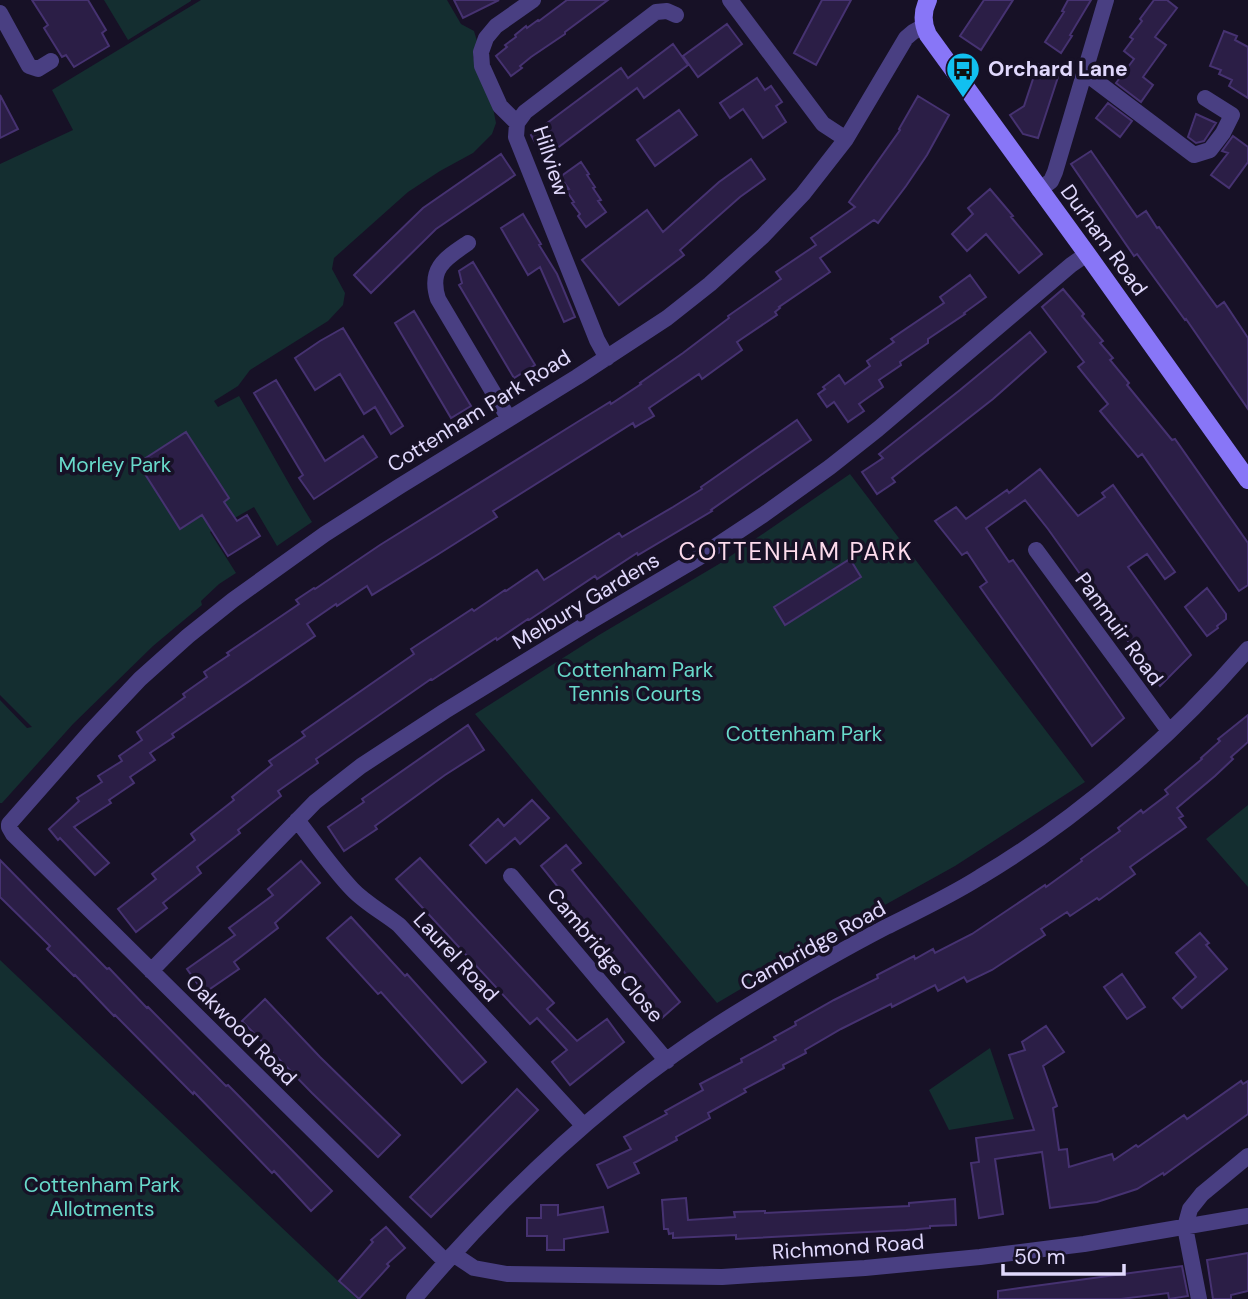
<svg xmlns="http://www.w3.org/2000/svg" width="1248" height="1299" viewBox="0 0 1248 1299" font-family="'DM Sans',sans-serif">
<rect width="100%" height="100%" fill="#171126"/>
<path fill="#142e30" d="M104,0H191V1L128,40Z
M201,0H447L461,24L474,31L477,41L473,57L493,108L496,123L492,134L473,153L440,171L408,192L334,258L332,269L345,293L343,305L328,321L250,370L238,386L214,401L218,407L239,396C264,438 286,481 312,522L277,546L254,507L210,532L236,573L219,584L201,601L202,605L153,646L73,724L2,803H0V700L27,728L32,727L0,695V164L73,130L52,90Z
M850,474L1085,782L955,866L856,921L717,1003L475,714L599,635L719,564Z
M1248,805V887L1206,839Z
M0,960L357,1299H0Z
M990,1048L1014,1119L949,1130L929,1090Z"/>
<path fill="#2b1e46" stroke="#463271" stroke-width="2" d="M32,0H88L106,30L102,33L109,46L74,67L66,55L62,57L44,28L48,25Z
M454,0H499L463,18Z
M567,0H608L565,32V34L531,57L520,66L522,68L511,76L496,56L507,47L505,45L516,37L515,35L526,26L527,28L538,20L539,21Z
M822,0H851L816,65L794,53Z
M984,0H1013L981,50L960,36Z
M1068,0H1091L1070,35L1072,36L1061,53L1045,42L1064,12L1062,11Z
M1154,0H1167L1177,8L1155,37L1166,45L1143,77L1153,85L1141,102L1116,83L1134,59L1124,51L1133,39L1130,37L1142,21L1140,19Z
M727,24L742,44L698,77L683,56Z
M1224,31L1237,36L1235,40L1248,47V98L1229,86L1232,80L1219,74L1221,70L1210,66Z
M673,44L688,65L644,98L637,88L548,155L546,152L542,155L531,135L621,68L628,78Z
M1038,64L1060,71L1038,138L1023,134L1010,115L1024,106Z
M757,78L765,90L771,86L782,102L776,106L786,122L763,138L743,109L730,118L720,103Z
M0,95L18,129L0,138Z
M918,96L949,115L927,155L906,186L878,223L874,220L820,258L830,272L779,307L780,308L775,312L777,315L737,342L742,350L702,379L699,374L649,408L654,416L635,427L633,423L493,511L497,517L437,555L372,595L367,586L337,606L336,604L307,624L315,636L172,734L174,737L150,753L155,760L130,777L134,783L109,800L111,803L74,827L109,863L95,875L60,838L58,840L49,829L79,801L77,798L102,782L98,776L122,761L119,756L142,740L137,732L185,697L183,694L207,677L204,672L229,655L227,653L299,604L296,600L314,588L315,589L380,545L579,421L610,402L611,404L641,384L640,383L683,353L729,318L728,316L781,279L776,272L816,245L811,238L855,207L849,202L900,130L899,129Z
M1108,103L1132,121L1120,137L1096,118Z
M679,110L697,135L655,166L637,140Z
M1196,114L1216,123L1204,141L1196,143L1188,137Z
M1233,136L1248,147V162L1229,188L1211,175L1228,153L1222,151Z
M1091,151L1137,217L1146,211L1157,228L1159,227L1217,307L1224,302L1248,338V409L1186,319L1185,320L1137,254L1134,256L1071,164Z
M501,154L515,175L436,229L371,293L354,275L423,208Z
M751,159L765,179L740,197L680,250L684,255L619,305L582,260L647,210L663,232L719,182Z
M581,162L589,174L587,175L595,187L593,188L601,200L598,201L606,212L586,227L578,216L580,214L572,203L574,202L566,190L569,189L560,177Z
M990,189L1013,216L1011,217L1042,254L1019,273L986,234L967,251L952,234L973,214L968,208Z
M523,214L541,244L539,245L557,274L575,317L564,322L540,267L528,275L501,228Z
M473,262L535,365L514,378L459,285L462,283L459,271Z
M970,275L986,297L964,313L965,314L928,339V343L900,362L901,365L879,380L883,387L859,404L864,411L848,422L834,402L827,407L818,394L825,389L823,387L839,375L845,384L870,366L867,361L894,342L891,339L944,303L940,297Z
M1063,289L1084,314L1082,316L1103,341L1100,343L1113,358L1110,360L1129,383L1127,385L1172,440L1175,439L1248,543V585L1239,591L1142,454L1138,457L1100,411L1108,404L1078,367L1084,362L1042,307Z
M414,311L471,406L451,418L395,323Z
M343,328L403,426L391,434L375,407L364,414L340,374L315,390L295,358L320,341Z
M1030,332L1046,352L993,399L892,478L895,482L877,494L862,472L883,458L879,454L960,390Z
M276,380L325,461L363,436L377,457L314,499L299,478L303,475L254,393Z
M797,420L811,440L711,510L712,511L638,555L637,553L597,579L595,576L529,620L528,619L497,640L496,638L432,680L431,679L316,759L318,763L278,791L281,796L238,830L240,833L197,867L201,873L163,903L167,908L136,932L118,909L156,879L152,874L195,840L191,834L234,800L232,797L272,765L269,761L305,736L302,732L414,654L411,649L472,609L474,611L505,590L506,591L537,570L544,580L619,533L622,537L673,507L702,489L701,487Z
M186,432L229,498L224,502L237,521L247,515L260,536L228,556L202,515L180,529L138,463Z
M1040,469L1078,516L1105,497L1102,493L1113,485L1175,572L1165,579L1147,554L1128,567L1191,655L1160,686L1048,529L1025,500L986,528L1009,562L1013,560L1124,718L1092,746L980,587L987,582L967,552L962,555L935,521L956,507L966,519L1007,490L1009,493Z
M850,559L861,577L785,625L774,607Z
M1207,588L1226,614V619L1217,626L1218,628L1207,636L1185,607Z
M1248,715V742L1231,757L1233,759L1215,776L1177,808L1183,816L1179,818L1186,827L1130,867L1135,874L1099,900L1097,898L1070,916L1067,912L1041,929L1045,935L992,970L967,982L964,977L938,991L935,985L892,1007L891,1004L841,1029L805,1050L806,1053L783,1065L784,1068L744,1089L746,1092L708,1113L710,1118L676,1137L677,1140L634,1163L639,1173L608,1188L597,1165L631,1149L624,1137L667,1114L665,1111L703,1090L700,1084L742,1062L741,1059L776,1040L774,1037L796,1025L795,1022L834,1000L878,978L877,975L914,956L915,959L933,949L935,953L972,934L1045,885L1046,887L1082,861L1081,859L1120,831L1118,828L1141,810L1143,813L1168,794L1165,790L1202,759L1201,758L1220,741L1218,739Z
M468,725L484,750L445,775L375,826L377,829L344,851L328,827L364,802L362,799Z
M532,800L549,818L520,844L515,838L486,863L470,845L498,819L504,826Z
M566,845L581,863L572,870L680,1002L662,1018L564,899L566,897L541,866Z
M420,858L554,1003L547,1009L577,1041L607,1019L624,1042L570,1085L552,1062L567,1050L537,1018L530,1024L396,879Z
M0,860L107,969L109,968L147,1008L148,1007L226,1086L228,1085L332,1191L311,1211L274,1171L272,1173L194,1092L193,1094L115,1015L114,1016L75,975L74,976L47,949L50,946L0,897Z
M301,861L320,883L275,923L278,928L234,962L239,969L204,993L187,969L235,935L229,928L273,895L268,889Z
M351,917L405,976L407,974L486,1062L462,1083L381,992L378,994L327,938Z
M1200,933L1209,943L1206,945L1227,969L1182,1008L1173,998L1196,977L1176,953Z
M1122,974L1145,1007L1127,1019L1104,987Z
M265,999L320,1057L400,1135L378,1157L312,1093L242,1021Z
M1046,1026L1064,1052L1043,1066L1057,1106L1053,1108L1059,1150L1067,1149L1069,1167L1112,1154L1114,1160L1136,1145L1138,1147L1184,1115L1187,1119L1241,1081L1243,1084L1248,1081V1114L1164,1175L1163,1173L1137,1189L1097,1202L1050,1208L1042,1152L995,1159L1003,1214L979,1218L971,1163L979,1162L976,1138L1034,1130L1009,1055L1025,1050L1022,1042Z
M517,1089L538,1110L431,1217L410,1197Z
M686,1198L688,1220L735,1217L734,1212L765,1211V1213L909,1206V1203L955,1199L956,1225L930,1226V1228L906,1230L736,1239V1235L673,1238V1233L669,1234L668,1229H664L662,1200Z
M541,1205H558V1215L603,1207L608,1232L564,1239V1250H547V1236H527V1218H541Z
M386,1227L405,1248L387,1264L389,1266L359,1299L339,1281L373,1242L371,1240Z
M1248,1253V1291L1231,1295V1299H1213L1207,1260Z
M1182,1266L1188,1296L1169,1299L1168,1293L1121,1299H998V1291Z"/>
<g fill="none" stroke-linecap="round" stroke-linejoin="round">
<path stroke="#493f82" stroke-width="16" d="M730,0L823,124L846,139
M0,13L29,66L38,69L51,61
M1084,72L1194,155L1210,150L1223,133L1232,115L1205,98
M517,123L500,106L482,66L481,52L486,38L496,26L533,0
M1039,190L1051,181L1055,172L1106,0
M468,243C446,258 428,268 438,299L509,419
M607,358L597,340L516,137L517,123L525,112L656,12L667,11L676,15
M1036,550L1169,731
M297,820C315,843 332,868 352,889C365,903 384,913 399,925L583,1125
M511,876L667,1061
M151,971L315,802L361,766L445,711L588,623L698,558L763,515L830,467L878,429L1071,265L1087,254
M453,1254L474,1268L507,1274L722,1277L865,1268L980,1257L1084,1244L1248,1216
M446,1262L13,834L9,827V824L90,732L140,679L188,636L233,600L325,534L400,486L577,377L667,318L710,284L763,236L803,194L846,139L906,38L913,32L924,26
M414,1299C507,1189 610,1092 733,1015C783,984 834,954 886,927C918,911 950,896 980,877C1078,819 1174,735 1248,649
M1199,1299L1185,1227L1190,1209L1202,1194L1248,1156"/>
<path stroke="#8876f7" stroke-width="18" d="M928,0C922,12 922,23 928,35L1087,254L1248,480"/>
</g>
<defs>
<g id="bus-pin" transform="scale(1.75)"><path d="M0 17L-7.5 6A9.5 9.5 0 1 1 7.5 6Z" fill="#11c0f0" stroke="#171126"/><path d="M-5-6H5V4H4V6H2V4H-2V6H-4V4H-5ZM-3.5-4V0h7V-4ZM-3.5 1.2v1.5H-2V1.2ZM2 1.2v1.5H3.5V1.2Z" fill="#111"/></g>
</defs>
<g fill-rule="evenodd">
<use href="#bus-pin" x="963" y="69"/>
</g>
<g text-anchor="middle" stroke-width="7" stroke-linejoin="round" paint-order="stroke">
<g font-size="21" font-weight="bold" fill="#e1d9fd" stroke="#171126" text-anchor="start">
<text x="988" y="76">Orchard Lane</text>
</g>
<g font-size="21" fill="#e1d9fd" stroke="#171126">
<text transform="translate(551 161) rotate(72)" y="7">Hillview</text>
<text transform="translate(1104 240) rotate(54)" y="7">Durham Road</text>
<text transform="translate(479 411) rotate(-32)" y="7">Cottenham Park Road</text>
<text transform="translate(586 601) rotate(-31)" y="7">Melbury Gardens</text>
<text transform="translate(1119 629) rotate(54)" y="7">Panmuir Road</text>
<text transform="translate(813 946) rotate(-29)" y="7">Cambridge Road</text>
<text transform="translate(605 955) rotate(50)" y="7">Cambridge Close</text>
<text transform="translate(456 957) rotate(47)" y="7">Laurel Road</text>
<text transform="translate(241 1030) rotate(45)" y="7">Oakwood Road</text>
<text transform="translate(848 1247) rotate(-4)" y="7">Richmond Road</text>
</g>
<g font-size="21" fill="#68d9ca" stroke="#171126">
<text x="115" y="472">Morley Park</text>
<text x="635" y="677">Cottenham Park<tspan x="635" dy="24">Tennis Courts</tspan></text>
<text x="804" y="741">Cottenham Park</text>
<text x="102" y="1192">Cottenham Park<tspan x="102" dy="24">Allotments</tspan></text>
</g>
<g font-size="24" letter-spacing="2" fill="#fddbec" stroke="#171126">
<text x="796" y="560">COTTENHAM PARK</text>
</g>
</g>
<path d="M1003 1264v10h121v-10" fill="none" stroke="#e1d9fd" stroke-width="3.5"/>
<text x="1014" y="1264" font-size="21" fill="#e1d9fd" stroke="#171126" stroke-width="5" paint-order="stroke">50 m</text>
</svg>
